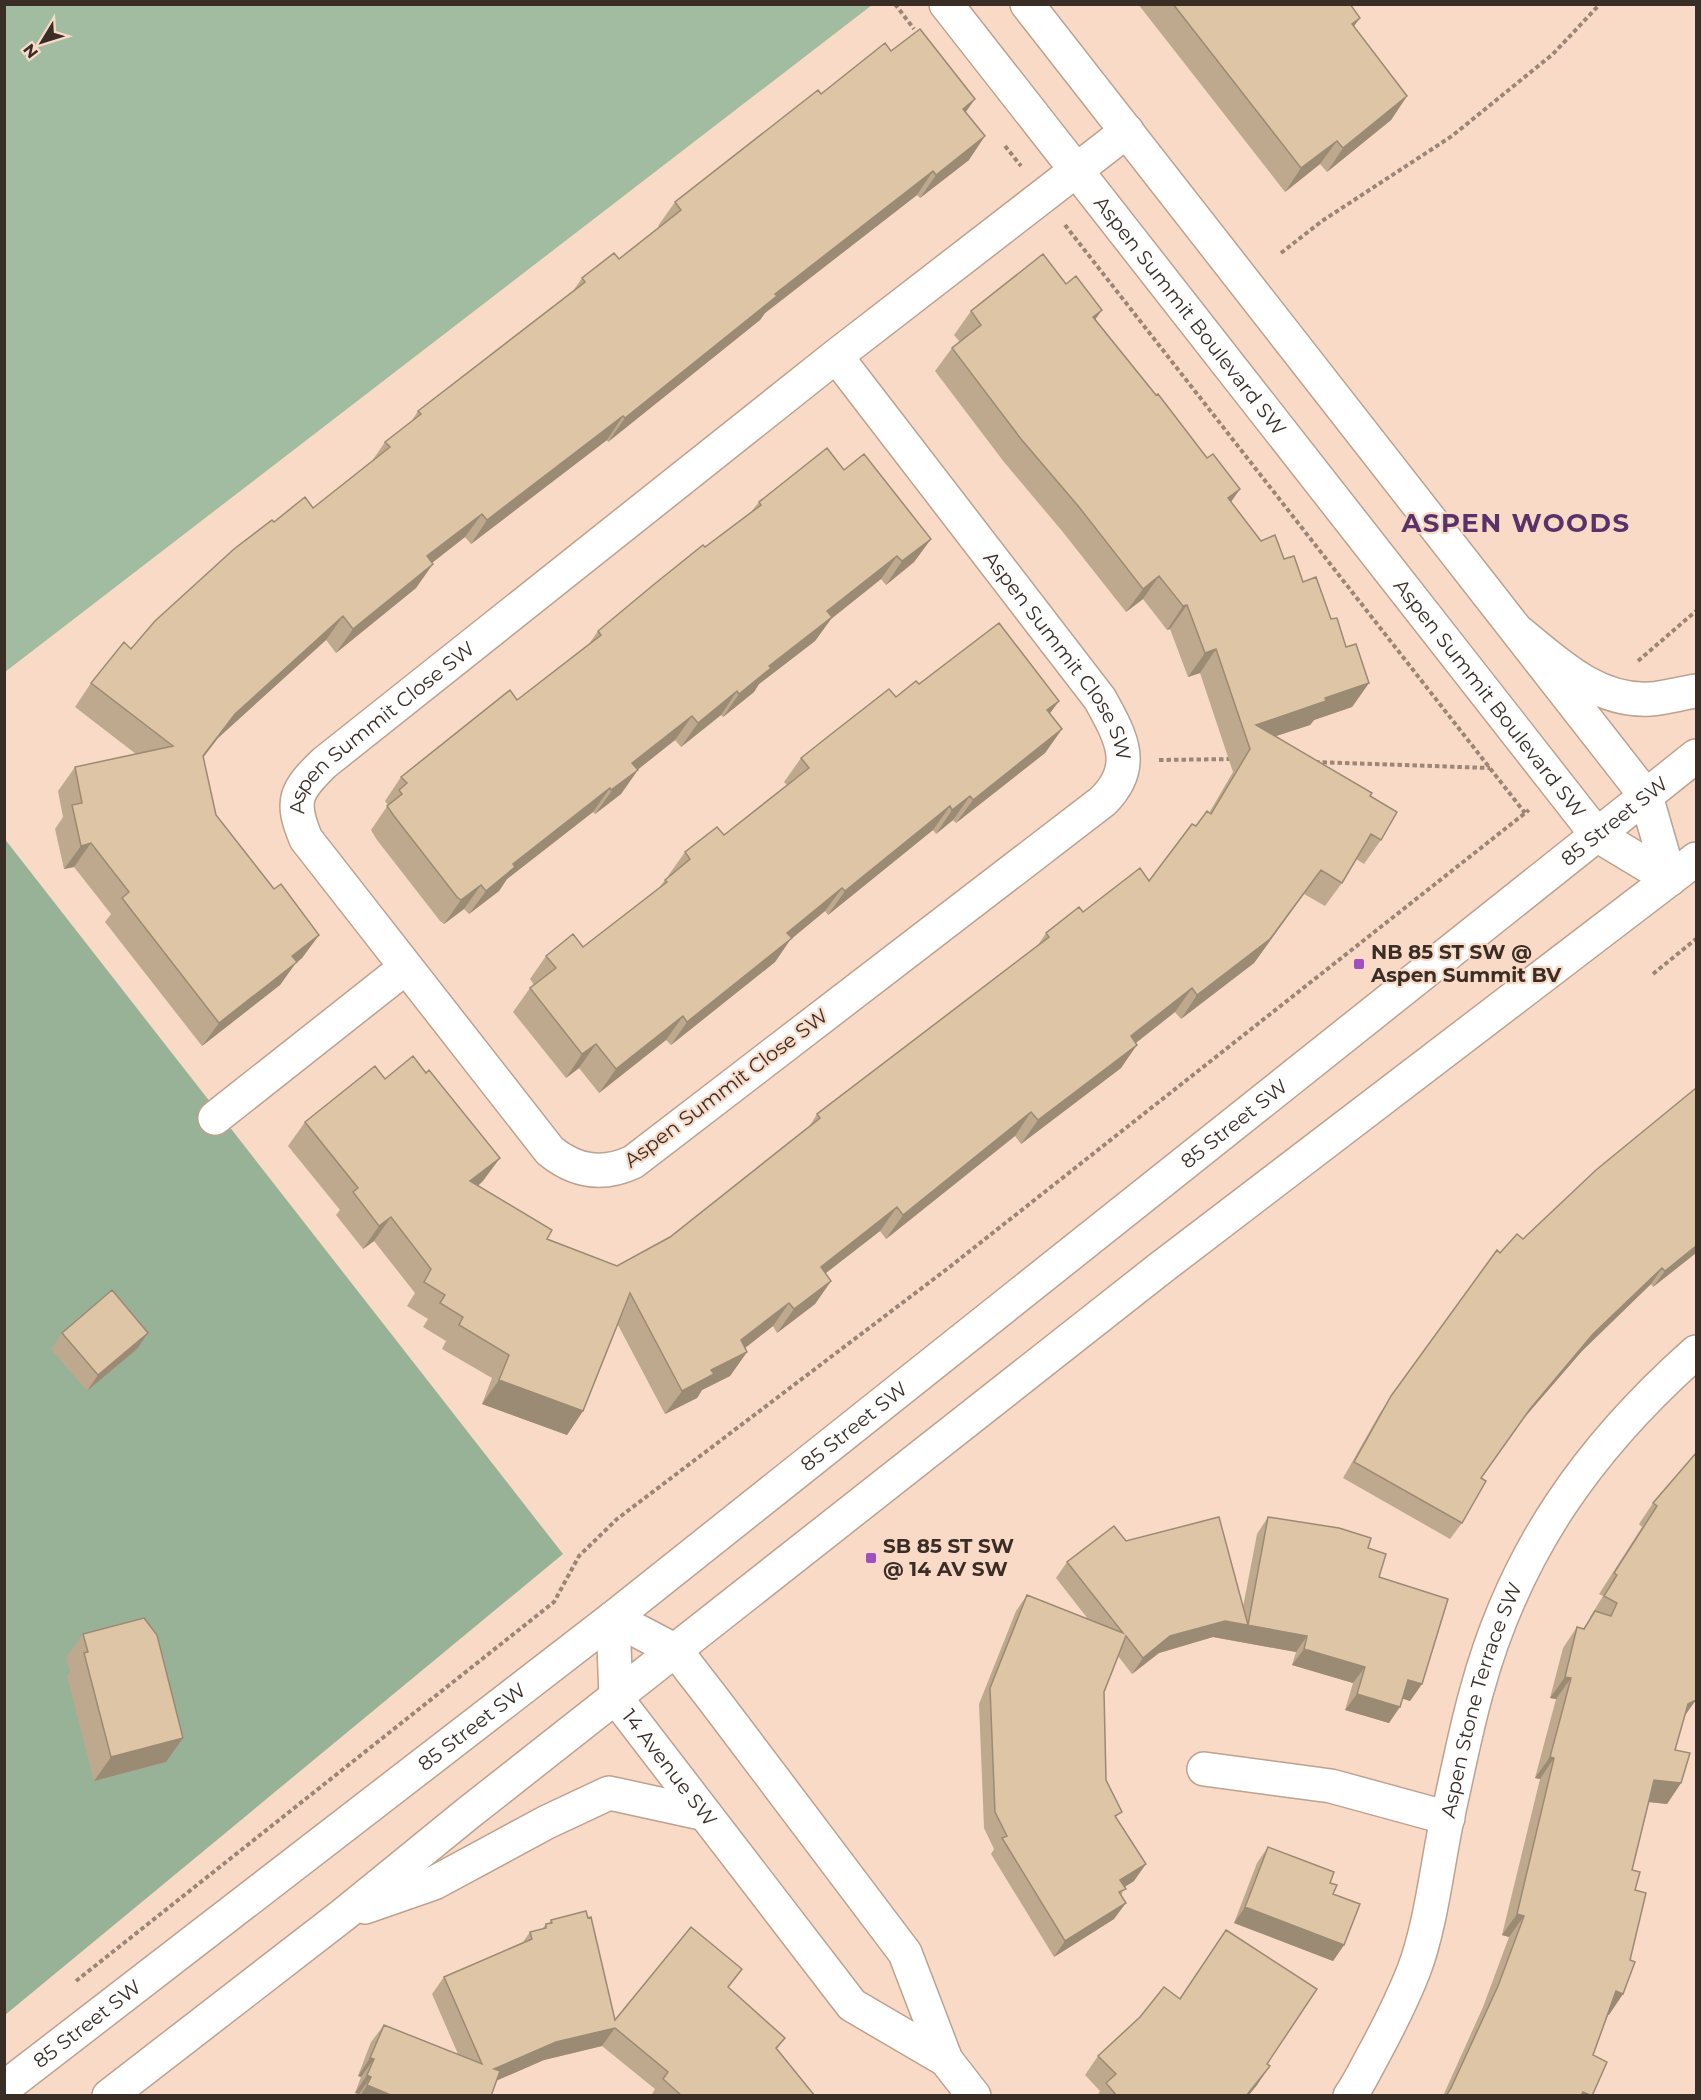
<svg xmlns="http://www.w3.org/2000/svg" width="1701" height="2100" viewBox="0 0 1701 2100" font-family="Montserrat,sans-serif">
<rect width="100%" height="100%" fill="#f9dac7"/>
<path fill="#a2bca2" d="M5,4H872V5L5,672Z"/>
<path fill="#97b297" d="M4,838L563,1554L5,2015H4Z"/>
<g fill="none" stroke-linecap="round" stroke-linejoin="round">
<g stroke="#bea18f" stroke-width="36">
<g id="minor">
<path id="s1" d="M836,356L1100,699C1121,737 1138,766 1103,801L633,1162C603,1176 576,1172 550,1151L306,839C290,801 295,791 324,763L836,356L1127,131"/>
<path d="M215,1118L405,968"/>
<path d="M613,1618L676,1651L714,1700L905,1953L946,2060L974,2096"/>
<path id="s2" d="M613,1618L616,1698L852,2005L946,2060"/>
<path d="M1204,1769L1331,1786L1448,1818"/>
<path id="s3" d="M1350,2096C1360,2082 1367,2066 1375,2052C1389,2026 1403,1998 1414,1970C1431,1925 1437,1866 1447,1819C1457,1776 1465,1732 1477,1690C1515,1551 1589,1447 1696,1352"/>
</g>
</g>
<g stroke="#bea18f" stroke-width="36">
<g id="tertiary">
<path id="s4" d="M946,4L1597,835L1670,879"/>
<path d="M1027,4L1646,796L1670,879"/>
</g>
</g>
<g stroke="#bea18f" stroke-width="36">
<g id="secondary">
<path d="M1520,633C1558,664 1597,702 1650,699C1666,698 1681,693 1696,691"/>
<path d="M365,1907L434,1883L547,1822L609,1793L705,1814"/>
<path id="s5" d="M4,2088L613,1618L1696,756"/>
<path d="M109,2096L343,1915L467,1814L1158,1270L1696,859"/>
</g>
</g>
<path stroke="#9b8678" stroke-width="4" stroke-dasharray="4.5 3" stroke-linecap="butt" d="M895,4L914,29
M1005,146L1021,166
M1065,225L1525,813
M1281,253L1322,221L1452,136L1553,54L1600,4
M1638,661L1696,611
M1159,760L1233,759
M1315,762L1490,768
M1653,974L1696,939
M76,1981L554,1602L579,1556L617,1519L947,1269L1529,810"/>
<use href="#minor" stroke="#fff" stroke-width="33"/>
<use href="#tertiary" stroke="#fff" stroke-width="33"/>
<use href="#secondary" stroke="#fff" stroke-width="33"/>
</g>
<path fill="#bea98e" d="M1138,4H1350L1354,27L1407,96L1391,120L1327,172L1320,164L1285,192Z
M891,51L966,112L969,160L920,198L917,195L765,313L760,320L608,442L607,440L471,544L465,537L432,563L416,588L336,653L326,640L218,738L203,758L216,815L274,889L319,935L302,958L295,964L280,985L202,1046L105,922L111,914L74,867L64,869L55,829L63,817L58,791L75,767L136,754L75,707L91,683L274,522L313,508L372,461L385,442L411,422L418,411L573,291L582,278L619,259L660,227L658,226L675,202L821,94Z
M971,311L1095,319L1207,458L1240,489L1231,502L1261,541L1284,559L1303,582L1331,619L1346,647L1369,683L1352,707L1314,720L1310,725L1276,736L1370,796L1381,840L1364,864L1356,859L1342,883L1325,906L1304,894L1254,963L1181,1019L1175,1012L1136,1043L1121,1068L1021,1144L1015,1136L886,1239L880,1231L826,1273L831,1281L815,1304L777,1333L773,1326L745,1348L747,1352L730,1376L702,1390L697,1398L665,1414L618,1325L583,1411L567,1435L482,1404L492,1378L442,1349L446,1341L423,1327L428,1319L407,1306L415,1293L374,1241L363,1249L336,1215L340,1210L288,1146L305,1122L385,1079L483,1181L478,1186L547,1239L617,1266L670,1237L809,1127L817,1114L1038,945L1046,933L1083,912L1149,881L1196,826L1209,813L1233,772L1200,673L1188,677L1170,629L1167,630L1143,599L1126,612L1062,531L1004,462L935,371L952,348L960,342L954,335Z
M844,470L931,539L914,562L886,585L881,579L831,619L815,641L759,684L754,692L723,717L721,715L681,747L675,740L637,770L621,794L595,814L593,812L507,879L499,891L469,914L464,909L444,924L440,921L377,840L371,830L388,805L385,801L401,777L517,700L589,644L598,631L751,512L759,502Z
M919,684L1059,701L1050,713L1062,729L1045,753L956,823L953,820L936,834L933,830L828,915L825,911L790,940L775,962L671,1045L666,1040L599,1093L579,1068L566,1078L513,1012L530,988L534,985L530,979L546,956L583,947L659,888L665,880L669,877L668,876L685,852L724,835L787,785L784,782L801,758L896,697Z
M1523,1239L1696,1253L1653,1287L1651,1284L1582,1351L1518,1425L1481,1478L1462,1523L1450,1539L1343,1478L1380,1413L1497,1250L1500,1253Z
M62,1333L137,1349L87,1391L51,1349Z
M1696,1453L1684,1716L1675,1750L1681,1783L1667,1804L1649,1802L1632,1870L1635,1890L1630,1960L1623,1994L1608,2015L1593,2055L1592,2096H1443L1483,2007L1509,1937L1502,1935L1540,1779L1535,1778L1556,1699L1550,1698L1563,1648L1577,1627L1583,1629L1591,1618L1590,1617L1603,1596L1599,1594L1642,1527L1639,1524L1653,1503Z
M1268,1517L1368,1548L1422,1684L1410,1701L1403,1698L1389,1723L1345,1710L1353,1683L1292,1665L1296,1652L1213,1637L1159,1653L1132,1674L1118,1656L1104,1692L1106,1780L1134,1881L1124,1887L1114,1919L1054,1957L991,1854L994,1849L984,1828L979,1704L1016,1611L1027,1595L1088,1619L1056,1578L1067,1562L1126,1541L1243,1607L1257,1534Z
M83,1634L166,1762L94,1781L67,1676L70,1672L66,1658Z
M1268,1847L1330,1883L1344,1945L1333,1961L1234,1923L1257,1863Z
M551,1920L615,2020L729,1988L785,2038L777,2049L815,2096H651L655,2089L602,2046L544,2060L497,2080L491,2096H358L359,2094L355,2093L361,2077L358,2076L371,2042L384,2025L458,2054L432,1994L444,1977L523,1942L530,1932L542,1929L546,1924L549,1923Z
M1226,1930L1267,2064L1257,2085L1248,2096H1097L1100,2091L1085,2075L1098,2056L1179,1999Z"/>
<path fill="#9b8a74" d="M1360,18L1343,41L1352,24Z
M1407,96L1391,120L1327,172L1343,148Z
M975,99L958,123L963,109Z
M985,136L969,160L920,198L936,175Z
M1337,141L1320,164L1285,192L1301,168Z
M933,171L917,195L765,313L760,320L608,442L625,418L775,294Z
M1102,310L1085,334L1093,317Z
M623,416L607,440L471,544L487,520Z
M1240,489L1223,513L1228,498Z
M482,514L465,537L410,580L427,556Z
M931,539L914,562L886,585L902,561Z
M897,556L881,579L831,619L815,641L759,684L754,692L723,717L739,694L827,611Z
M433,564L416,588L336,653L353,629Z
M1159,576L1143,599L1126,612L1143,589Z
M1187,605L1170,629L1167,630L1183,606Z
M343,616L326,640L218,738L186,779L203,756L235,714Z
M1216,649L1200,673L1188,677L1205,653Z
M1369,683L1352,707L1314,720L1310,725L1249,745L1256,725L1325,698Z
M737,691L721,715L681,747L698,723Z
M1059,701L1042,724L1047,710Z
M692,716L675,740L616,787L638,770L621,794L595,814L632,763Z
M1062,729L1045,753L956,823L973,800Z
M610,788L593,812L507,879L499,891L469,914L486,891L513,864Z
M970,796L953,820L936,834L952,810Z
M950,806L933,830L828,915L845,891Z
M91,843L74,867L64,869L81,846Z
M1321,870L1254,963L1181,1019L1197,995Z
M481,885L464,909L444,924L461,900Z
M842,888L825,911L790,940L775,962L671,1045L687,1022L787,933Z
M319,935L302,958L295,964L280,985L202,1046L219,1023L292,956Z
M1192,988L1175,1012L1114,1060L1131,1036Z
M683,1016L666,1040L599,1093L616,1069Z
M596,1044L579,1068L566,1078L582,1054Z
M1137,1045L1121,1068L1021,1144L1038,1120Z
M1031,1112L1015,1136L886,1239L903,1215Z
M500,1158L483,1181L453,1205L470,1181Z
M897,1207L880,1231L804,1290L821,1267Z
M391,1217L374,1241L363,1249L379,1226Z
M1696,1246V1253L1653,1287L1665,1271Z
M1662,1268L1651,1284L1582,1351L1518,1425L1530,1409L1593,1334Z
M831,1281L815,1304L777,1333L794,1309Z
M789,1303L773,1326L726,1363L747,1352L730,1376L702,1390L697,1398L665,1414L682,1391L711,1370L741,1340Z
M148,1333L137,1349L87,1391L98,1375Z
M499,1380L583,1411L567,1435L482,1404Z
M1225,1621L1307,1636L1296,1652L1213,1637L1159,1653L1132,1674L1143,1658L1170,1636Z
M1304,1649L1365,1667L1353,1683L1292,1665Z
M1565,1677L1571,1678L1556,1699L1550,1698Z
M1408,1680L1422,1684L1410,1701L1397,1697Z
M1357,1694L1400,1707L1389,1723L1345,1710Z
M1696,1700L1681,1721L1688,1704Z
M183,1738L166,1762L94,1781L111,1757Z
M1550,1757L1554,1758L1540,1779L1535,1778Z
M1654,1780L1681,1783L1667,1804L1639,1801Z
M1146,1864L1134,1881L1109,1897L1120,1880Z
M1126,1903L1114,1919L1054,1957L1065,1941Z
M1245,1907L1344,1945L1333,1961L1234,1923Z
M1517,1914L1524,1916L1509,1937L1502,1935Z
M1616,1991L1623,1994L1609,2015L1602,2013Z
M615,2028L602,2046L544,2060L482,2087L494,2069L556,2042Z
M370,2058L374,2059L361,2077L358,2076Z
M1270,2066L1257,2085L1248,2096H1246Z
M367,2075L371,2077L359,2094L355,2093Z
M367,2085L393,2096H360Z"/>
<path fill="#ddc5a5" stroke="#9b8a74" stroke-width="1.5" d="M1173,4H1350L1360,18L1352,24L1407,96L1343,148L1337,141L1301,168Z
M920,29L975,99L963,109L985,136L936,175L933,171L775,294L777,296L625,418L623,416L487,520L482,514L427,556L433,564L353,629L343,616L235,714L203,756L216,815L274,889L281,884L319,935L292,956L297,962L219,1023L122,898L129,892L91,843L81,846L72,805L82,803L75,767L173,746L91,683L124,642L131,649L155,621L234,549L272,520L274,522L305,497L313,508L390,447L385,442L421,414L418,411L585,282L582,278L614,253L619,259L681,210L675,202L818,90L821,94L885,43L891,51Z
M1043,254L1066,284L1076,276L1102,310L1093,317L1156,395L1158,394L1207,458L1213,454L1240,489L1228,498L1261,541L1275,535L1284,559L1294,556L1303,582L1316,577L1331,619L1337,618L1346,647L1356,644L1369,683L1325,698L1326,701L1256,725L1372,793L1370,796L1397,812L1381,840L1371,834L1342,883L1321,870L1270,939L1197,995L1192,988L1131,1036L1137,1045L1038,1120L1031,1112L903,1215L897,1207L821,1267L831,1281L794,1309L789,1303L741,1340L747,1352L711,1370L714,1374L682,1391L630,1293L583,1411L499,1380L509,1355L459,1325L463,1317L440,1303L445,1295L424,1282L431,1269L391,1217L379,1226L353,1192L358,1188L305,1122L375,1066L385,1079L413,1056L426,1073L429,1070L500,1158L470,1181L552,1230L547,1239L617,1266L670,1237L820,1118L817,1114L1049,937L1046,933L1079,907L1083,912L1140,868L1149,881L1192,824L1196,826L1207,811L1211,814L1250,749L1216,649L1205,653L1187,605L1183,606L1159,576L1143,589L1079,507L1021,439L952,348L981,325L971,311Z
M827,448L844,470L864,454L931,539L902,561L897,556L827,611L832,617L769,666L771,668L739,694L737,691L698,723L692,716L632,763L638,770L611,790L610,788L513,864L515,867L486,891L481,885L461,900L457,897L394,816L387,806L402,794L399,790L407,783L401,777L510,690L517,700L601,635L598,631L652,586L703,545L705,547L761,505L759,502Z
M999,623L1059,701L1047,710L1062,729L973,800L970,796L952,810L950,806L845,891L842,888L787,933L792,938L687,1022L683,1016L616,1069L596,1044L582,1054L530,988L556,968L546,956L573,934L583,947L667,882L665,880L690,859L685,852L717,827L724,835L809,768L801,758L830,735L889,689L896,697L916,681L919,684Z
M1696,1088V1246L1665,1271L1662,1268L1593,1334L1530,1409L1481,1478L1486,1481L1462,1523L1354,1462L1391,1396L1497,1250L1500,1253L1517,1234L1523,1239L1596,1170Z
M112,1290L148,1333L98,1375L62,1333Z
M1696,1453V1700L1688,1704L1675,1750L1690,1753L1681,1783L1654,1780L1632,1870L1640,1872L1635,1890L1646,1893L1630,1960L1635,1962L1623,1994L1616,1991L1593,2055L1607,2062L1592,2096L1583,2092L1581,2096H1446L1451,2088L1498,1986L1524,1916L1517,1914L1554,1758L1550,1757L1571,1678L1565,1677L1577,1627L1584,1629L1595,1611L1611,1616L1617,1603L1604,1596L1617,1575L1614,1573L1657,1506L1653,1503Z
M1219,1517L1248,1625L1268,1517L1339,1528L1371,1538L1368,1548L1386,1554L1379,1577L1448,1599L1422,1684L1408,1680L1400,1707L1357,1694L1365,1667L1304,1649L1307,1636L1225,1621L1170,1636L1143,1658L1126,1636L1104,1692L1106,1780L1122,1812L1115,1816L1146,1864L1120,1880L1126,1889L1119,1892L1126,1903L1065,1941L1002,1838L1007,1836L995,1812L990,1688L1027,1595L1123,1633L1067,1562L1114,1526L1126,1541Z
M144,1618L157,1635L183,1738L111,1757L84,1653L88,1652L83,1634Z
M1268,1847L1334,1872L1330,1883L1337,1885L1333,1894L1360,1904L1344,1945L1245,1907Z
M586,1911L588,1918L591,1917L615,2020L691,1927L742,1969L728,1987L785,2038L776,2048L815,2096H682L663,2079L668,2072L615,2028L556,2042L494,2069L500,2071L491,2096H393L367,2085L371,2077L367,2075L374,2059L370,2058L384,2025L482,2064L444,1977L532,1939L530,1932L546,1928V1924L552,1923L551,1920Z
M1226,1930L1317,1989L1267,2064L1270,2066L1246,2096H1117L1106,2083L1116,2074L1098,2056L1140,2017L1164,1987L1180,1999Z"/>
<g fill="#9e4fc0" stroke="#f9dac7" stroke-width="2">
<rect x="1353" y="958" width="12" height="12" rx="3"/>
<rect x="865" y="1552" width="12" height="12" rx="3"/>
</g>
<g text-anchor="middle" stroke-width="4.5" stroke-linejoin="round" paint-order="stroke">
<g font-size="20" fill="#392d26" stroke="#f9dac7">
<text dy="7" stroke="none"><textPath href="#s4" startOffset="396">Aspen Summit Boulevard SW</textPath></text>
<text dy="7" stroke="none"><textPath href="#s1" startOffset="374">Aspen Summit Close SW</textPath></text>
<text dy="7" stroke="none"><textPath href="#s4" startOffset="882">Aspen Summit Boulevard SW</textPath></text>
<text dy="7" stroke="none"><textPath href="#s1" startOffset="1774">Aspen Summit Close SW</textPath></text>
<text dy="7" stroke="none"><textPath href="#s5" startOffset="2049">85 Street SW</textPath></text>
<text transform="translate(726 1088) rotate(-37)" y="7">Aspen Summit Close SW</text>
<text dy="7" stroke="none"><textPath href="#s5" startOffset="1563">85 Street SW</textPath></text>
<text dy="7" stroke="none"><textPath href="#s5" startOffset="1077">85 Street SW</textPath></text>
<text dy="7" stroke="none"><textPath href="#s3" startOffset="420">Aspen Stone Terrace SW</textPath></text>
<text dy="7" stroke="none"><textPath href="#s5" startOffset="591">85 Street SW</textPath></text>
<text dy="7" stroke="none"><textPath href="#s2" startOffset="168">14 Avenue SW</textPath></text>
<text dy="7" stroke="none"><textPath href="#s5" startOffset="105">85 Street SW</textPath></text>
</g>
<g font-size="20" font-weight="bold" fill="#392d26" stroke="#f9dac7" text-anchor="start">
<text x="1371" y="959">NB 85 ST SW @<tspan x="1371" dy="23">Aspen Summit BV</tspan></text>
<text x="883" y="1553">SB 85 ST SW<tspan x="883" dy="23">@ 14 AV SW</tspan></text>
</g>
<g font-size="26" font-weight="bold" letter-spacing="1.5" fill="#583269" stroke="#f9dac7">
<text x="1516" y="532">ASPEN WOODS</text>
</g>
</g>
<rect width="1701" height="2100" fill="none" stroke="#392d26" stroke-width="12"/>
<g transform="translate(42 42) rotate(232)" stroke="#f9dac7" stroke-width="4.5" paint-order="stroke">
<path d="M0-4.5L10 22L0 15L-10 22Z" fill="#392d26"/>
<text y="-9" font-size="16" font-weight="bold" text-anchor="middle" fill="#392d26">N</text>
</g>
</svg>
